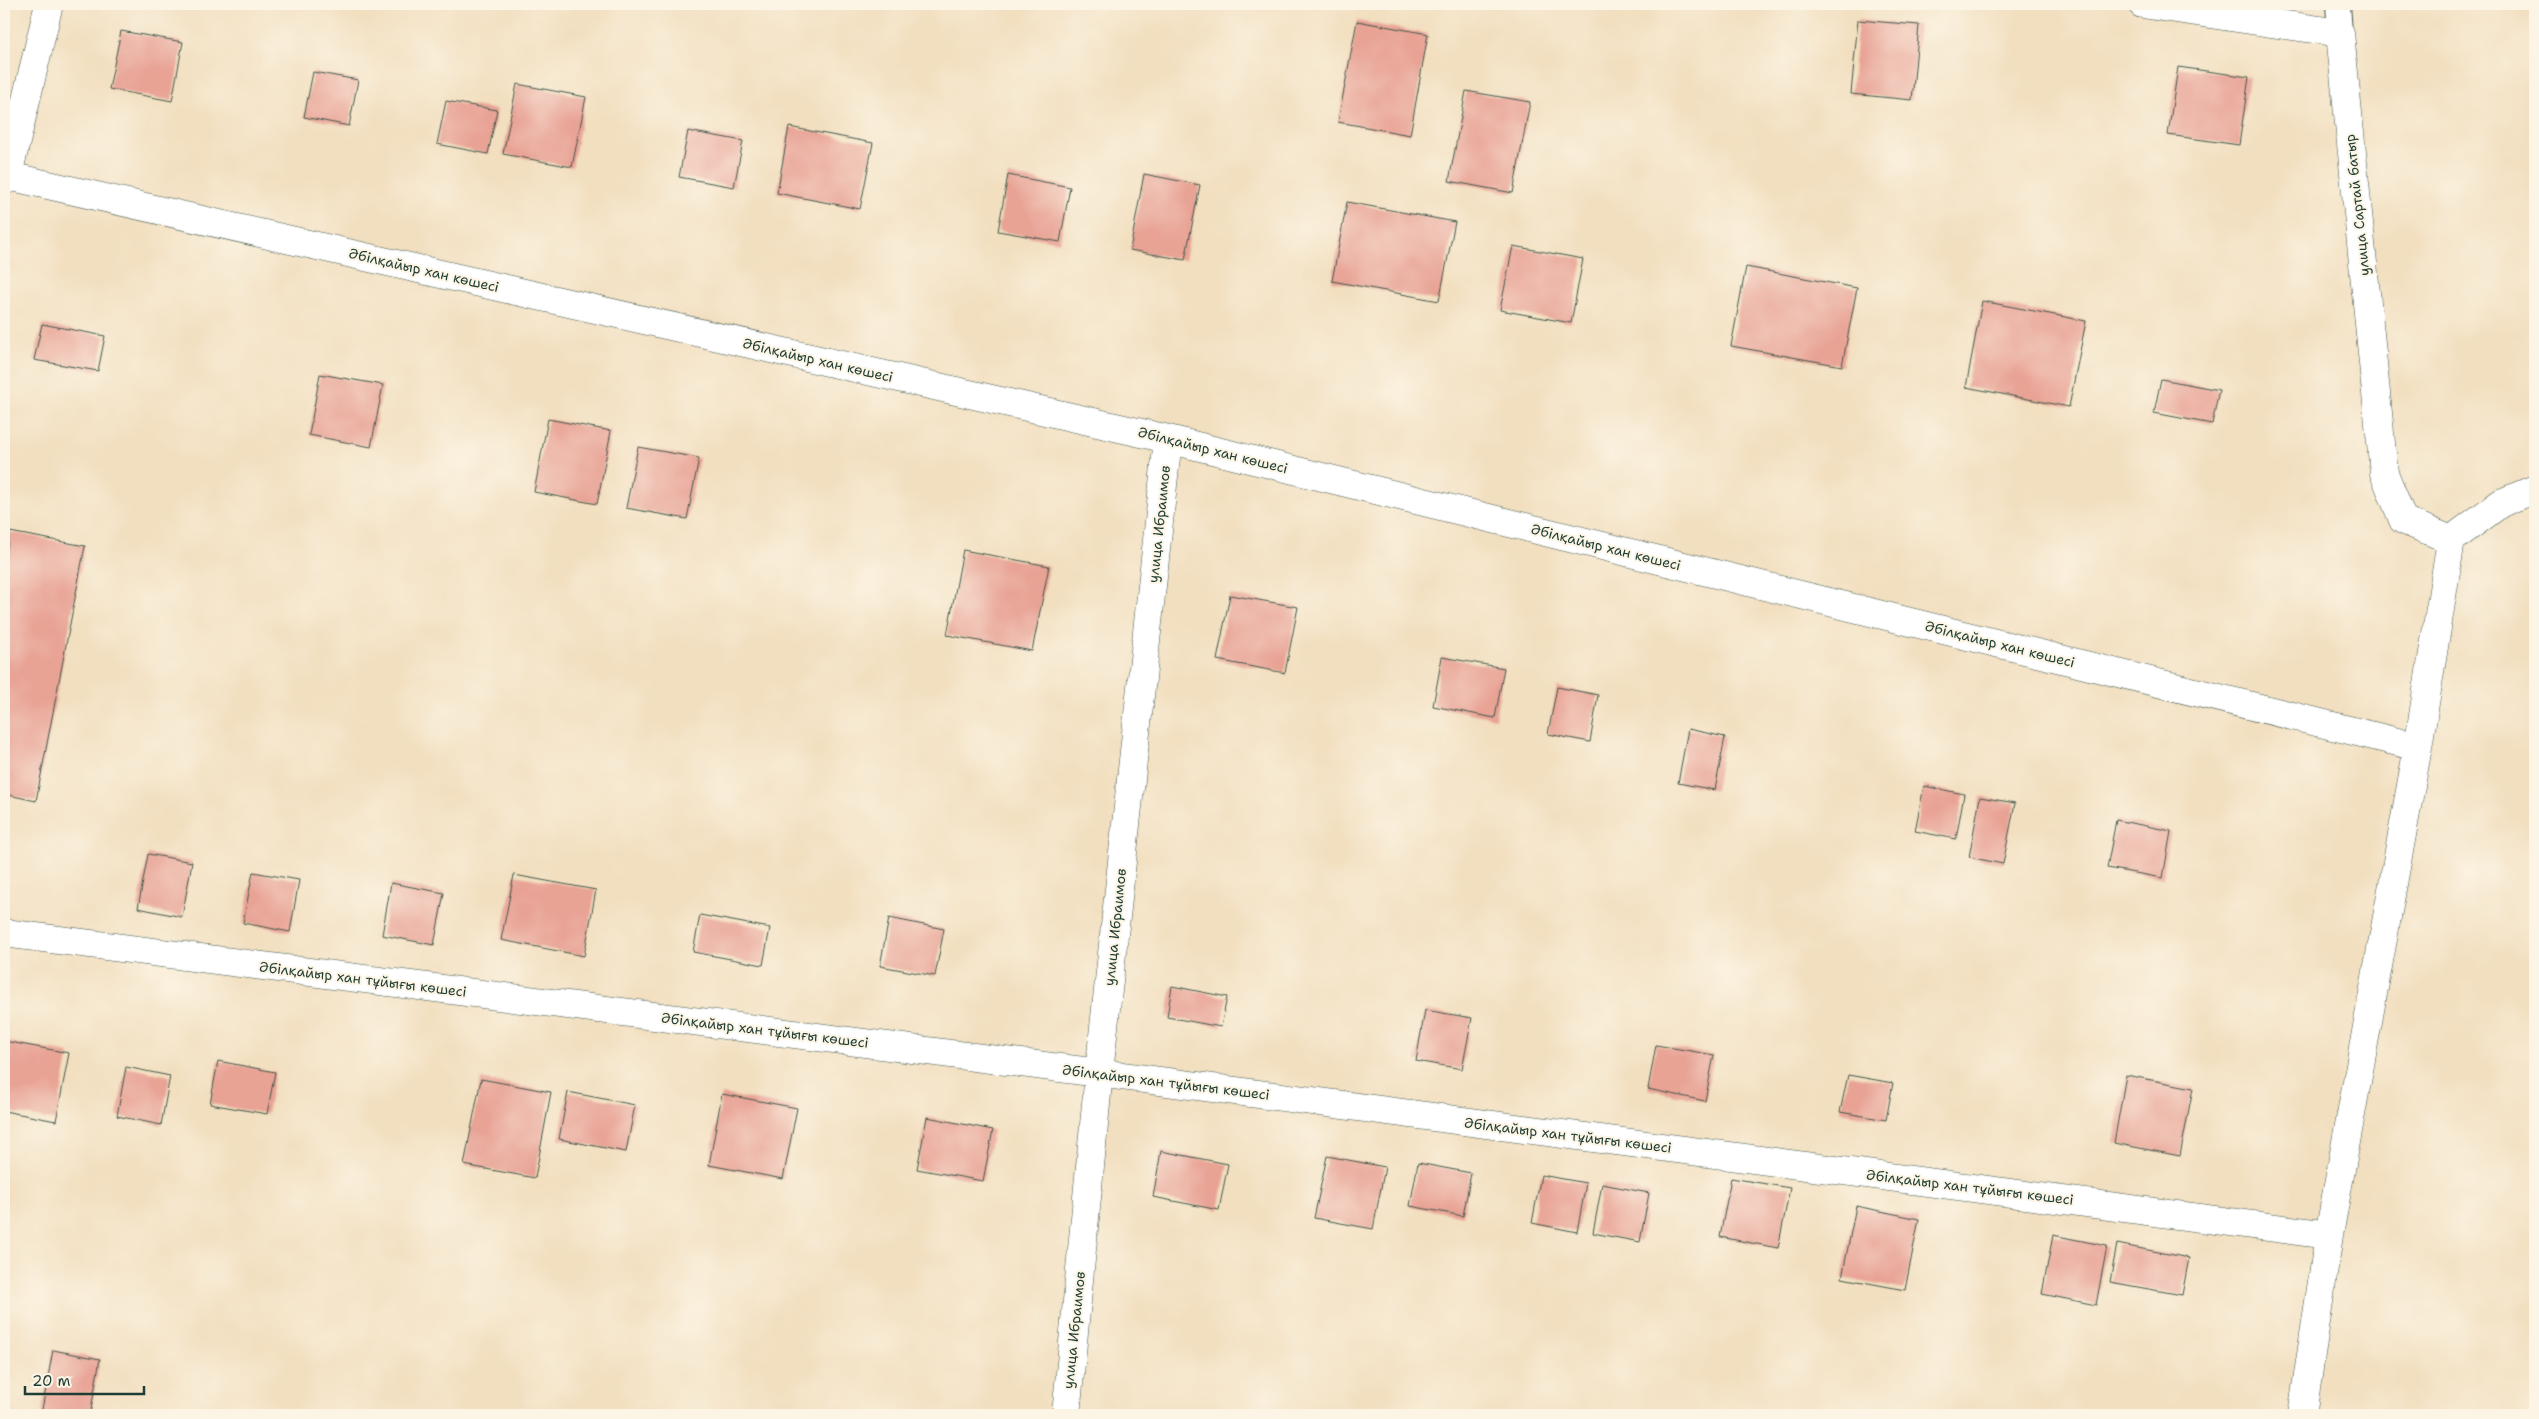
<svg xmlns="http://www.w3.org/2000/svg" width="2539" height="1419" viewBox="0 0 2539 1419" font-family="'Shantell Sans',sans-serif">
<rect width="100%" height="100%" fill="#fcf5e5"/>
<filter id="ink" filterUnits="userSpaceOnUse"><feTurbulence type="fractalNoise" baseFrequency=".02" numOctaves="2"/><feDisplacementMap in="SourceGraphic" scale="10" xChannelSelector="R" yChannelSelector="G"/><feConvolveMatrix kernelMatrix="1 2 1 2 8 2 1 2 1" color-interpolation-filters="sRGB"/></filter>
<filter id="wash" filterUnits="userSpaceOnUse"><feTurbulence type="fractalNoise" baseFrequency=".0096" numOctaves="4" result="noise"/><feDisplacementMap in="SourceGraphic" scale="20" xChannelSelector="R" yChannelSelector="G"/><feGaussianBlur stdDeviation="1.12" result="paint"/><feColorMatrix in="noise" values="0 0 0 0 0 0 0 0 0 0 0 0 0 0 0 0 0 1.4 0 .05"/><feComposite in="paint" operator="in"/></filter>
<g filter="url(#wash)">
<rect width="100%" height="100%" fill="#f2dfc0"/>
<g id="blocks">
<path fill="#e8a395" d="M1858,20L1919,25L1912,100L1851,94Z
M1357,21L1428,34L1410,135L1338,122Z
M121,31L183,42L172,101L109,89Z
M2178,67L2249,77L2239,145L2168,135Z
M313,72L358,80L349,126L304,117Z
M517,84L586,97L572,167L503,154Z
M1466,91L1530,102L1513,193L1449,181Z
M446,101L497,110L488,154L437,144Z
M789,127L873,143L860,209L777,193Z
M688,131L743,141L734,187L679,177Z
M1144,174L1200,185L1185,260L1130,250Z
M1008,175L1070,187L1060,242L998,231Z
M1347,202L1455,222L1439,301L1332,281Z
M1513,246L1583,259L1571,323L1500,310Z
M1746,267L1857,288L1842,366L1731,346Z
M1982,301L2086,321L2069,407L1966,387Z
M42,324L105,336L98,371L34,360Z
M320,374L383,385L371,447L309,435Z
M2161,379L2219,390L2212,424L2154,413Z
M548,419L611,431L597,504L534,492Z
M638,447L699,458L687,519L626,508Z
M10,532L85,546L36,801L4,794V564Z
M963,550L1049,566L1032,651L947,635Z
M1230,595L1298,607L1285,673L1217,660Z
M1442,657L1504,668L1495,718L1433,706Z
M1557,687L1598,695L1590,742L1548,734Z
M1688,729L1725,737L1715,790L1678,783Z
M1924,786L1964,794L1956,839L1915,831Z
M1980,797L2015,803L2003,864L1969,857Z
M2116,820L2171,831L2163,878L2107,868Z
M148,854L192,862L182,917L138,908Z
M253,872L299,880L290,932L243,923Z
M514,875L596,890L584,956L501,940Z
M391,883L444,893L434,945L382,935Z
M700,915L770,928L763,965L693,952Z
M889,918L944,929L935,976L880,966Z
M1172,986L1227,997L1221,1027L1167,1017Z
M1425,1010L1472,1018L1462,1069L1416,1061Z
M4,1041L69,1053L56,1121L4,1111Z
M1656,1045L1714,1055L1705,1101L1648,1089Z
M218,1061L275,1072L267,1114L210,1104Z
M126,1067L170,1076L161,1125L117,1116Z
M1848,1075L1893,1083L1886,1120L1840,1112Z
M2126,1075L2193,1088L2180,1156L2114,1143Z
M481,1079L551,1092L535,1178L464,1165Z
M568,1092L635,1105L626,1152L559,1139Z
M722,1094L797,1108L783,1179L709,1165Z
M927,1117L993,1130L983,1181L917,1169Z
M1161,1151L1228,1164L1219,1210L1153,1197Z
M1327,1156L1385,1167L1373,1229L1314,1218Z
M1418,1163L1471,1173L1463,1216L1410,1206Z
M1541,1175L1586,1183L1577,1232L1532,1223Z
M1731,1178L1790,1188L1778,1248L1720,1237Z
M1602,1184L1649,1193L1640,1242L1593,1233Z
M1856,1206L1919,1219L1905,1290L1842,1278Z
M2053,1235L2107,1246L2096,1305L2042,1294Z
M2117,1244L2189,1258L2182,1295L2110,1282Z
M53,1350L100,1359L90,1415H41Z"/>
</g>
</g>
<g filter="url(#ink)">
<use href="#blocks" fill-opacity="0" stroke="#3f5549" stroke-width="1"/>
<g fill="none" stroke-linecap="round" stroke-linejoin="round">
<g stroke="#3f5549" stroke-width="26">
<path id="service" d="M2338,4L2340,33"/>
</g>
<g stroke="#3f5549" stroke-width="29">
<path id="minor" d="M2142,4L2340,33L2384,473L2403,520L2451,540
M4,175L1168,439L2418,747
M4,181L8,175L49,4
M4,933L1099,1073L2329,1235
M1066,1415L1099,1073L1168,439
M2302,1415L2329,1235L2418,747L2451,540L2501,503L2535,489"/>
</g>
<use href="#service" stroke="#fff" stroke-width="24"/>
<use href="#minor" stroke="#fff" stroke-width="28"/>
</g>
</g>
<g text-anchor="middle" stroke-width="4" stroke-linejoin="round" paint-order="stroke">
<g font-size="14" fill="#1f3d34" stroke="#fcf5e5">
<text transform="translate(2357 205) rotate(-96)" y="5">улица Сартай батыр</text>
<text transform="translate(424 270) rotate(13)" y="5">Әбілқайыр хан көшесі</text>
<text transform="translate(818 360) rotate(13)" y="5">Әбілқайыр хан көшесі</text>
<text transform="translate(1213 450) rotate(14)" y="5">Әбілқайыр хан көшесі</text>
<text transform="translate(1159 524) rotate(-84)" y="5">улица Ибраимов</text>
<text transform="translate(1606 547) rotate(14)" y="5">Әбілқайыр хан көшесі</text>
<text transform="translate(2000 644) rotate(14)" y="5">Әбілқайыр хан көшесі</text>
<text transform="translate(1115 927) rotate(-84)" y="5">улица Ибраимов</text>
<text transform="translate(363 979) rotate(7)" y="5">Әбілқайыр хан тұйығы көшесі</text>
<text transform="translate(765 1030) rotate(7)" y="5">Әбілқайыр хан тұйығы көшесі</text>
<text transform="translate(1166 1082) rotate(7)" y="5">Әбілқайыр хан тұйығы көшесі</text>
<text transform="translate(1568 1135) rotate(7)" y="5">Әбілқайыр хан тұйығы көшесі</text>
<text transform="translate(1970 1187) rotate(7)" y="5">Әбілқайыр хан тұйығы көшесі</text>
<text transform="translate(1074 1330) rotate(-84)" y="5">улица Ибраимов</text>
</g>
</g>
<rect width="2539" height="1419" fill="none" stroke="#fcf5e5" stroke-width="20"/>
<path d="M25 1386v8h119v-8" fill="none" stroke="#1f3d34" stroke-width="2.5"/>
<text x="32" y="1386" font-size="15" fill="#1f3d34" stroke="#fcf5e5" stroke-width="4" paint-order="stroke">20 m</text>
</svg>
